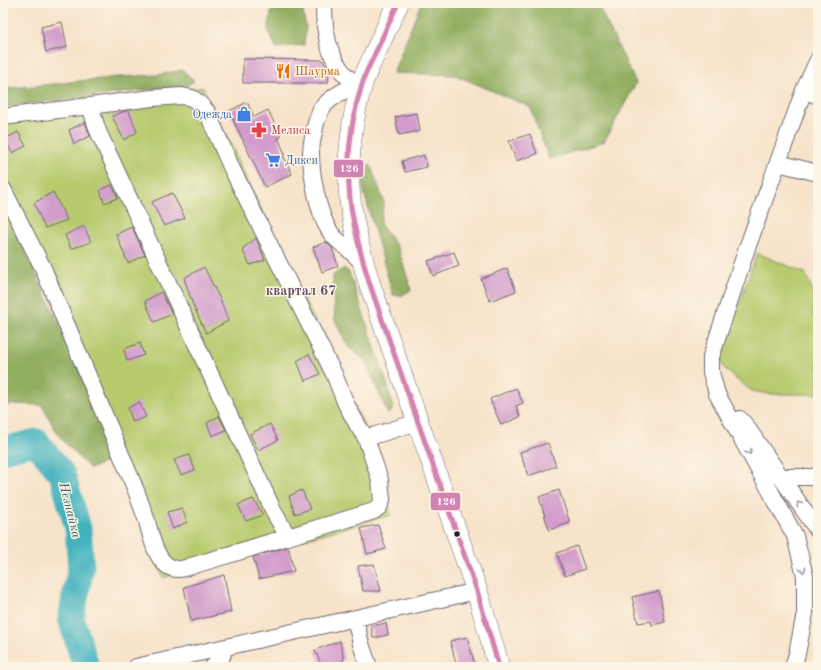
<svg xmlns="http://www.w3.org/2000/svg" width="821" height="670" viewBox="0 0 821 670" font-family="'Old Standard TT',serif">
<rect width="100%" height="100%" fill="#fcf5e5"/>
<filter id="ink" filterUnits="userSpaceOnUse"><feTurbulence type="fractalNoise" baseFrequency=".025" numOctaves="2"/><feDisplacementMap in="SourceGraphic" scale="8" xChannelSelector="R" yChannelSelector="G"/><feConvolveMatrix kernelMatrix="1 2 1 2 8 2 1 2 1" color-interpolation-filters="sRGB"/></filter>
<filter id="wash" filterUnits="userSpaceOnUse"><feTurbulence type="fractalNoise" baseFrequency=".012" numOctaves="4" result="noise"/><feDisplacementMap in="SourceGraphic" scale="16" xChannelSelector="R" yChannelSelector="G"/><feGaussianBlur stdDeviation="0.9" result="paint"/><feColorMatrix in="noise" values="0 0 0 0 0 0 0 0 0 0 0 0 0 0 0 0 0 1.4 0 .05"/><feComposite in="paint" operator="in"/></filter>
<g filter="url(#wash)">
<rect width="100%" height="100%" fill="#f7e3ca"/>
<path fill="#b7ca6e" stroke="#6c7654" d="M203,87L365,427L386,489L391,515L163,578L3,178V122Z
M757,253L805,273C811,286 818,300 812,314L818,322V394H768L752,391L737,380L724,368L720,360Z"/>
<path fill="#91ae61" stroke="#5a684e" d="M273,3H301L306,27L304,45L276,48L268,29Z
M421,3H597L636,83L604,142L549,159L530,107L455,75L393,73Z
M183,70L194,81L188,85L3,107V89L119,77L157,75Z
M370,164L384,202L380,224L398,248L410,286L411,290L401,296L393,295L363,189V171Z
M3,202L71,350L115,458L90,469L58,435L42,405L11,404L3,407Z
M344,268L349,272L388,386L393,410L388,414L364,359L348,347L335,320L333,292V275Z"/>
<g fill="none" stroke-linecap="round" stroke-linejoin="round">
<path stroke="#43b2bf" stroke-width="27" d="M3,450L36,442L62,474L78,528L81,567L71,618L86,667"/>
</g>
<g id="blocks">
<path fill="#d29bcc" d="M62,22L67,47L46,52L41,27Z
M243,59L323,60L326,66L329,73L328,83H243Z
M247,102L254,117L268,110L281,137L278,138L285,154L283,155L292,174L265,187L229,111Z
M126,111H129L137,132L124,140L112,116Z
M417,113L420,131L399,135L395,117Z
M85,122L90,136L74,144L69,130Z
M18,132L26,146L12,153L5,139Z
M530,134L537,154L516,161L509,141Z
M424,155L427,167L405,172L402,161Z
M112,185L118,198L104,203L100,190Z
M53,192L67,220L45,228L34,203Z
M172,193L185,218L164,226L152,202Z
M84,226L91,242L71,249L65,235Z
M132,227L145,255L128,263L116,234Z
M256,238L265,260L250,265L242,249Z
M326,242L332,248L338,266L322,272L313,247Z
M454,252L459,266L433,276L428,261Z
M204,267L221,301L228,321L206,333L193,305L184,278Z
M507,268L516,291L490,301L481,279Z
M161,292L172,314L154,322L145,301Z
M140,343L144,355L127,361L124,349Z
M309,354L320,374L305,381L297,361Z
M516,388L523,403L516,406L520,417L501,425L490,399Z
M139,402L146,417L133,422L128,408Z
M219,416L226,430L212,436L207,423Z
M270,424L278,440L258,450L250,434Z
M548,443L556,466L528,476L520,452Z
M189,455L195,470L181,475L174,460Z
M302,490L310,509L295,514L289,496Z
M559,490L570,523L549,530L539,497Z
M253,499L263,515L246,521L238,505Z
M182,508L187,522L173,529L167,512Z
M378,525L386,549L367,554L361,528Z
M577,546L585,569L565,576L557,553Z
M288,547L294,571L259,579L253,557Z
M374,564L381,591H363L358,566Z
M224,575L231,612L191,621L184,587Z
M659,591L665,622L652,625L651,621L638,623L632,597Z
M386,623L388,635L373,638L371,626Z
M467,637L475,665L469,667H457L450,641Z
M340,641L344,660L322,667L315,650Z"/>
</g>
</g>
<g filter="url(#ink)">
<use href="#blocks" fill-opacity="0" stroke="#6d666d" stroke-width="1"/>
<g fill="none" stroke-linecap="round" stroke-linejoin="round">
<g stroke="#6d666d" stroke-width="18">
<path id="minor" d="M324,3C324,14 324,26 327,37C329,51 340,74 353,81C356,82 359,83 362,83
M362,83C348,88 331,96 321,109C319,113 318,119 316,123C314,133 311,143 311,153C311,174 318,213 329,230C333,238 340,242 346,247C353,253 358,258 364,264
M804,90L818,60
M90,106L98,131L275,514L288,537
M3,117L152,98L182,96L192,98L200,104L207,112L232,169L334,374L346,404L358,426L366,438L380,480L382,500L379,507L374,511L188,567C185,568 181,569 179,569C157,570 151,536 147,521C143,510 139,499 135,488L43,268L3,189
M778,163L818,173
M740,419L746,426L818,531
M366,438L418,422
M781,477H815L818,475
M355,618L361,644L369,667
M136,667L477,591
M213,667C220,660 224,658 223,648
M793,667L797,654L805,613V576L795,536L717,394L711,372V357L746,251L804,90L818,96"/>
</g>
<g stroke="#6d666d" stroke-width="22">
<path id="major" d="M398,3C390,20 383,36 375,53C371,63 365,73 362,84C352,116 346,165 350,199C353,227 361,255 369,282L477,591L499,667"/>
</g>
<use href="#minor" stroke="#fff" stroke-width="16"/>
<use href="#major" stroke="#fff" stroke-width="21"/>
<g stroke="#fcf5e5" stroke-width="8">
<path id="bus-1" d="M398,3C390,21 382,38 374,56C370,64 366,72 363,81C351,118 346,160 350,199C353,227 361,255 369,282L477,591L499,667"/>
</g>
<use href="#bus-1" stroke="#d382b4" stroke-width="5"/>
</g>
<defs><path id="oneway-chevron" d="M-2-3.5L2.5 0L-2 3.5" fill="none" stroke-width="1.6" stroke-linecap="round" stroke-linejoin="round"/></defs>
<g stroke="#9c9ca7">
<use href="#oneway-chevron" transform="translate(749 452) rotate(61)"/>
<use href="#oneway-chevron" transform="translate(799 504) rotate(-125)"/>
<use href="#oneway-chevron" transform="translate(803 570) rotate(75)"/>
</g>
</g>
<defs>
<g id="restaurant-bare" transform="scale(1.2)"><path d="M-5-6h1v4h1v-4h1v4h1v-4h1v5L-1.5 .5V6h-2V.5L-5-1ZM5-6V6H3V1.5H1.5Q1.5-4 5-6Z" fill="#e8710a" stroke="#fcf5e5" stroke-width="2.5" paint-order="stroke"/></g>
<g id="shop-bare" transform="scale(1.2)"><path d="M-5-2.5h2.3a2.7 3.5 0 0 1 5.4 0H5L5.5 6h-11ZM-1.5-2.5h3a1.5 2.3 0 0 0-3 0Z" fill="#3f7fe0" stroke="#fcf5e5" stroke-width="2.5" paint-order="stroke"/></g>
<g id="pharmacy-bare" transform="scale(1.2)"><path d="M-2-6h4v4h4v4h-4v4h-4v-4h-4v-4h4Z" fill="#e0444e" stroke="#fcf5e5" stroke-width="2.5" paint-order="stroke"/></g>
<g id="supermarket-bare" transform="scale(1.2)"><path d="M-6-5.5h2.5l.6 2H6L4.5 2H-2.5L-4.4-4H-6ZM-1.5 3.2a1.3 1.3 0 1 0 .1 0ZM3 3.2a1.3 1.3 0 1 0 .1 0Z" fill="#3f7fe0" stroke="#fcf5e5" stroke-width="2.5" paint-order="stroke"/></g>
</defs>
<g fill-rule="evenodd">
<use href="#restaurant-bare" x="283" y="71"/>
<use href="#shop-bare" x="244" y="114"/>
<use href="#pharmacy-bare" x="259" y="130"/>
<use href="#supermarket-bare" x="273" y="160"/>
</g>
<circle fill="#22223b" stroke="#fcf5e5" stroke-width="1.5" cx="457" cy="534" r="3.5"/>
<g text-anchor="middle" stroke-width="3" stroke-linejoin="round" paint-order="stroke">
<g font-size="12" fill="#c56008" stroke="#fcf5e5" text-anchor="start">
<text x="295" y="75">Шаурма</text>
</g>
<g font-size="12" fill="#366cbe" stroke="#fcf5e5" text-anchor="end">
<text x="232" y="118">Одежда</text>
<text x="285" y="164" text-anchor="start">Дикси</text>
</g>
<g font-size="12" fill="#be3a42" stroke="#fcf5e5" text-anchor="start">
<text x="271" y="134">Мелиса</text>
</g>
<g font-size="13" font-style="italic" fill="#2f5c70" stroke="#fcf5e5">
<text transform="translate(71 510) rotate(76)" y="5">Незнайка</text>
</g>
<g font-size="14" font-weight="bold" fill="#604c6e" stroke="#fcf5e5">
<text x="301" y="295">квартал 67</text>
</g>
</g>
<g stroke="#fcf5e5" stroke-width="1.5">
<rect x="333" y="159" width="31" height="19" rx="4" fill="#d382b4"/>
<rect x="430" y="492" width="31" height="19" rx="4" fill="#d382b4"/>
</g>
<g font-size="11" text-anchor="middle" font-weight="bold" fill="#fff">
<text x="349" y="172">126</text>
<text x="446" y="505">126</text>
</g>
<rect width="821" height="670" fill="none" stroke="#fcf5e5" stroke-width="16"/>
</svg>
